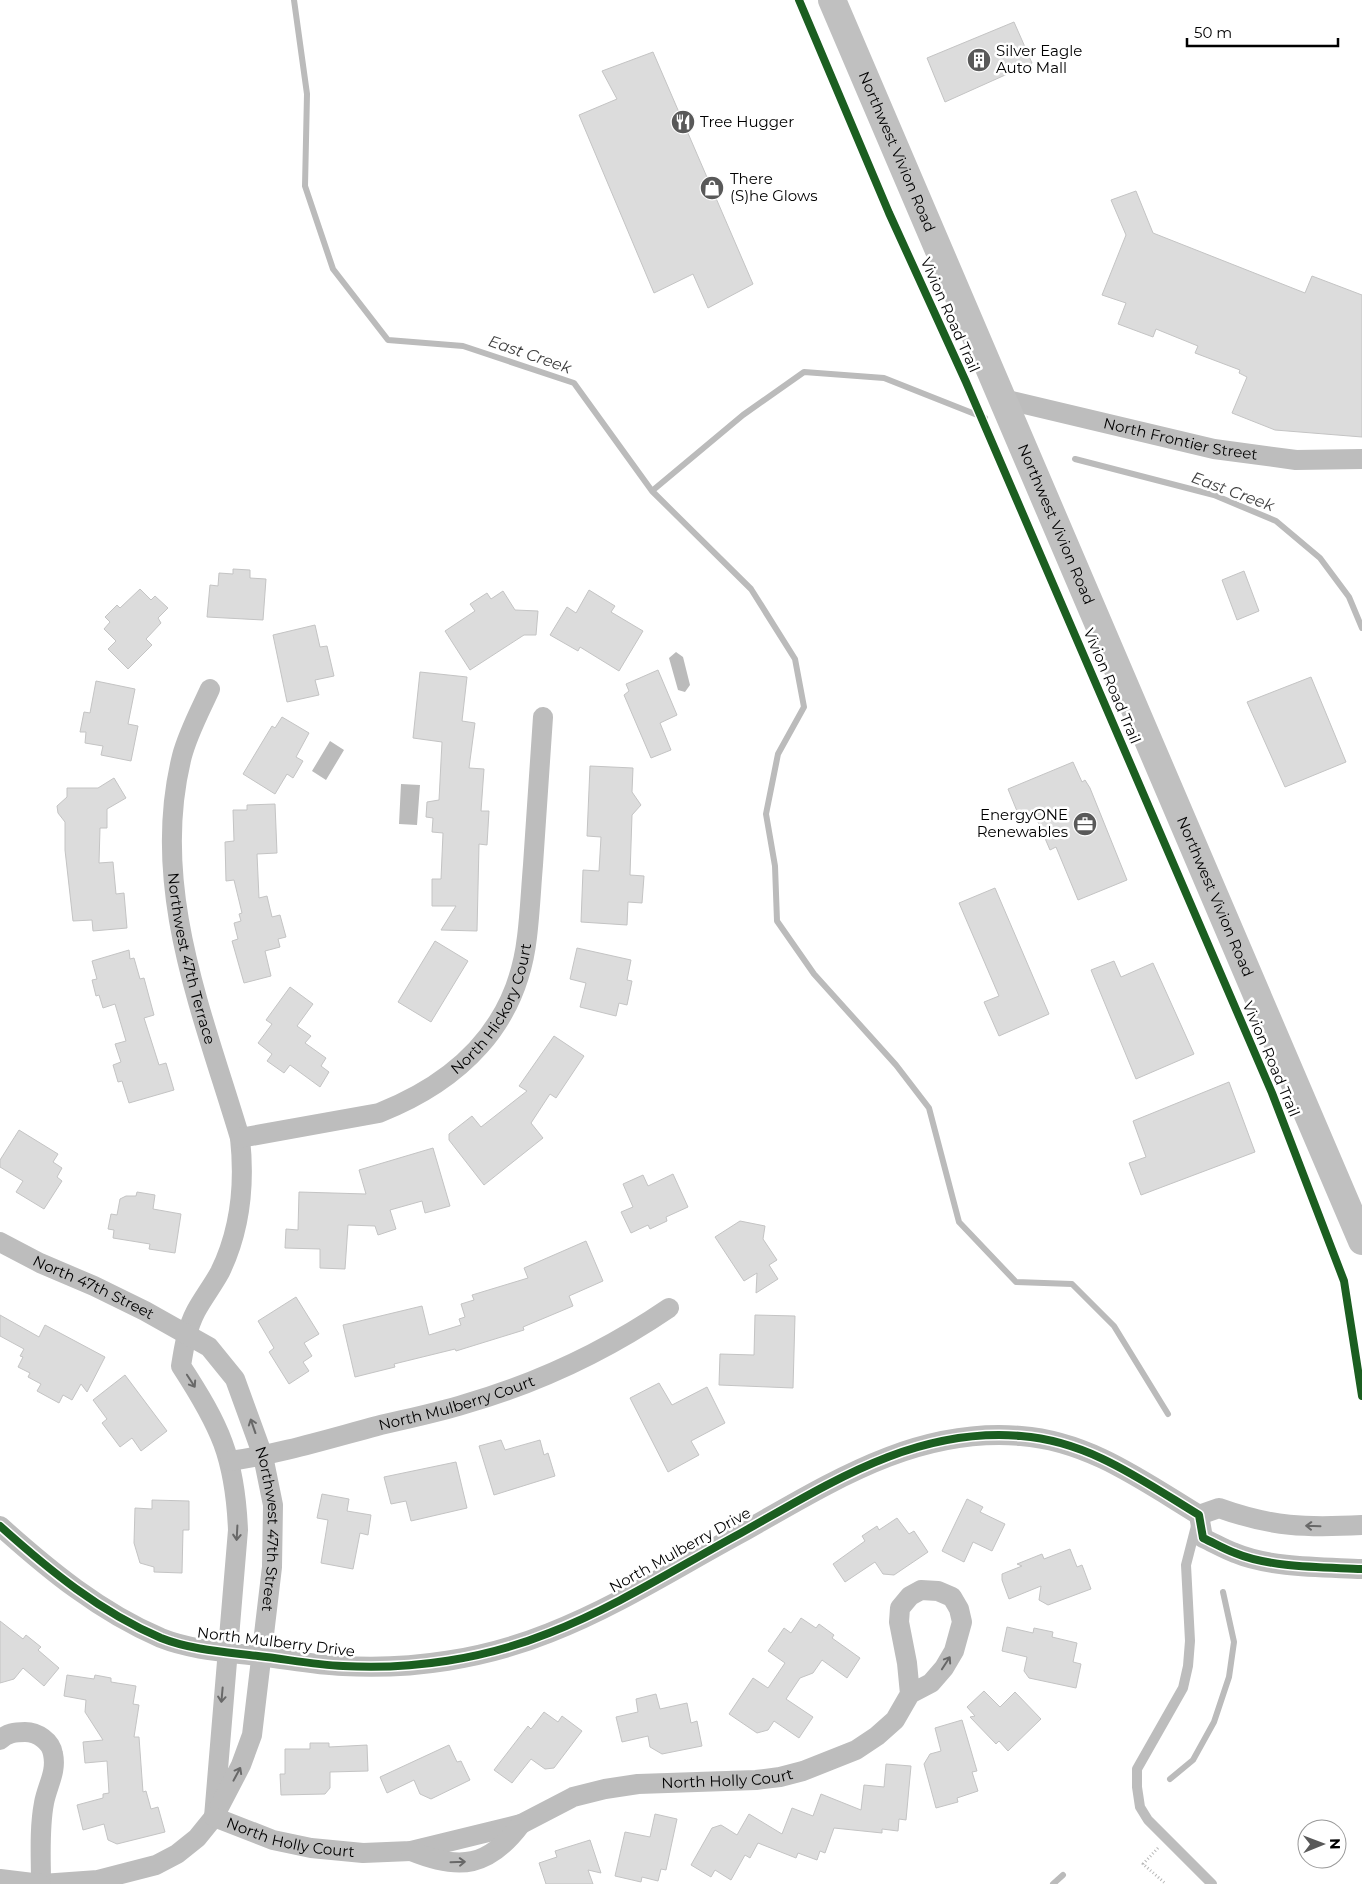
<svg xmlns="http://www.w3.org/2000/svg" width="1362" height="1884" viewBox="0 0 1362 1884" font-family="Montserrat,sans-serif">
<rect width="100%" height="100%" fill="#fff"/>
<path fill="#bbb" d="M676,652L683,657L690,685L685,692L678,690L669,658Z
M330,741L344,750L326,780L312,771Z
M401,784L420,785L417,825L399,824Z"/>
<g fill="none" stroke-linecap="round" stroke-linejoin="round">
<path stroke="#bbb" stroke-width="6" d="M294,0L307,94L305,186L333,269L388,340L463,346L574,383L652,491L743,415L804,372L884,378L985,418
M1075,459L1214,495L1276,521L1320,558L1349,597L1362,628
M652,491L751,589L795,659L804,707L778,754L766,814L775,866L777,921L814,974L896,1065L929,1108L959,1222L1016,1282L1072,1284L1114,1326L1168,1414
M1170,1779L1193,1760L1214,1722L1229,1677L1234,1642L1223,1592
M1053,1884L1063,1875"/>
</g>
<path fill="#dcdcdc" stroke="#c4c4c4" d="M1014,22L1032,63L945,102L927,58Z
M653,52L753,284L708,308L693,274L654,293L579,115L617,99L602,71Z
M1136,191L1153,233L1305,293L1312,276L1362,295V437L1275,430L1232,413L1247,377L1239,373L1240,370L1195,353L1198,346L1156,329L1153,337L1118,324L1126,303L1102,295L1126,235L1111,200Z
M233,569L250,570V578L266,579L263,620L207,617L210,585L218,586L219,573L233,574Z
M1244,571L1259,611L1237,620L1222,580Z
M140,589L151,600L155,596L168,608L158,618L161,623L146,639L152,645L128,669L108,649L116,641L104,629L110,622L105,617L117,605L120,608Z
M589,590L615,606L611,612L643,631L619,671L580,647L578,651L550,635L567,607L576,613Z
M503,591L515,610L538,611L536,635H524L470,670L445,631L475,611L470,604L487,593L491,599Z
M315,625L320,647L327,646L334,676L315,680L319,695L287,702L273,635Z
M658,670L677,715L660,723L671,750L651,758L624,695L629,691L626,684Z
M420,672L467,677L462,721L475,723L469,768L484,769L481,811H489L487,845L479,844L477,931L441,930L456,906H432V879H441L443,833L432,832L433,818L426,817L427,802L439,800L442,742L413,738Z
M1311,677L1346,762L1285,787L1247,702Z
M96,681L135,689L128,724L138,726L131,761L101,755L103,746L85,743L86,732H80L84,712L90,713Z
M282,717L309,733L296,757L303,761L293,778L287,774L275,794L243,774L272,726L275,728Z
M1073,762L1082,782L1085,780L1090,788L1127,880L1078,900L1056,847L1050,850L1035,815L1021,821L1008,789Z
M590,766L633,768L632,792L641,805L632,815L630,875L644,876L642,903L628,902L627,925L581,922L583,870L599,871L601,837L587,836Z
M114,778L126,798L107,809V828H100L99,863L113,862L116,894L124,893L127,928L93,931L92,920L73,921L65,850V822L58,813L57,806L67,797V788H98Z
M275,804L277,853L257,854L259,898L267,896L272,917L280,915L286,937L278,939L280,947L265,951L271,976L244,983L232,941L238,939L234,923L241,921L239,914L242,913L234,880L226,881L225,842L234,841L233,810H247V805Z
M995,888L1049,1014L999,1036L984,1002L999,996L959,903Z
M435,941L468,961L431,1022L398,1002Z
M577,948L631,960L627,980L632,981L627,1005L619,1003L616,1016L580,1007L586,983L570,979Z
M129,950L130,959L134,958L140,979L144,978L154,1015L144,1018L159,1065L166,1063L174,1090L129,1103L122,1081L118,1082L113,1065L121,1062L115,1044L126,1041L115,1004L103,1008L99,995L96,996L92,980L97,979L92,961Z
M1114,961L1121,977L1153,963L1194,1054L1136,1079L1091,970Z
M290,987L313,1004L297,1026L311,1036L305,1043L326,1058L321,1066L329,1072L320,1087L290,1065L284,1073L267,1061L272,1054L258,1043L272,1024L266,1020Z
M554,1036L584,1056L556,1098L550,1094L531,1123L543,1138L484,1185L449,1140V1134L472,1116L481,1127L527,1091L519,1086Z
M1229,1082L1255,1152L1141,1195L1129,1163L1146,1157L1133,1121Z
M19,1130L58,1154L53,1162L62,1168L57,1177L62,1181L44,1209L16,1192L23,1181L0,1167V1160Z
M433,1148L450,1206L425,1213L422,1201L390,1210L396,1229L378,1235L375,1226L348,1225L345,1269L320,1268V1249L285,1248L286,1229L298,1230L299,1192L366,1194L359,1170Z
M673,1174L688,1207L666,1217L667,1221L650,1229L648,1225L631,1233L621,1212L633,1207L623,1184L643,1175L648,1186Z
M137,1192L155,1195L153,1209L181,1214L175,1253L149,1249L150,1244L113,1238L114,1230L108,1229L111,1214L117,1215L120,1199L126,1196H136Z
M740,1221L765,1226L763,1239L777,1260L769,1265L778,1279L756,1293L757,1273L744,1281L715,1237Z
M586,1241L603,1281L569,1296L573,1306L523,1327L524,1330L456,1351L455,1349L394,1364L395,1367L355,1377L343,1325L422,1306L429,1335L461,1325L459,1319L465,1317L461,1304L474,1300L472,1295L528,1278L524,1268Z
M296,1297L319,1334L304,1343L312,1356L303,1362L309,1371L289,1384L269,1352L274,1348L258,1321Z
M0,1315L39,1337L45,1325L105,1357L87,1392L81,1384L72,1400L63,1395L59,1403L37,1391L41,1384L28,1377L30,1373L18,1367L23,1357L20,1356L24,1349L0,1336Z
M755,1315L795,1316L793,1388L719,1385L720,1354L754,1355Z
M125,1375L167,1431L141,1451L132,1438L120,1447L102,1423L107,1419L93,1400Z
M659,1383L672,1405L707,1387L725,1423L691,1441L699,1455L668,1472L630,1398Z
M501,1440L505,1450L540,1440L544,1455L548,1453L555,1476L494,1495L479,1446Z
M456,1462L467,1508L411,1521L406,1501L391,1504L384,1477Z
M322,1494L349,1499L347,1511L371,1515L368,1535L360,1533L353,1569L321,1563L328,1520L317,1518Z
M967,1499L983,1507L980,1512L1005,1524L992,1551L973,1542L964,1562L942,1551Z
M152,1500L189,1501V1530H183L182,1573L154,1572V1567L140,1563L134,1543L135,1508L152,1509Z
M897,1518L909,1534L914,1531L928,1552L894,1575L883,1574L875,1562L845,1582L833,1564L865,1541L862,1536L877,1526L879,1530Z
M1070,1549L1077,1567L1082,1565L1091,1589L1048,1605L1039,1600L1041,1586L1009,1599L1002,1580V1574L1022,1566L1017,1564L1042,1554L1044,1559Z
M801,1618L816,1628L819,1624L834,1635L832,1638L860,1658L847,1678L822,1660L813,1673L800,1678L786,1699L813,1717L799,1738L774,1721L768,1730L757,1733L729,1714L753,1678L768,1688L785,1663L768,1651L784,1628L791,1633Z
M0,1621L23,1639L26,1635L41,1647L38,1650L59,1668L44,1686L23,1668L14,1679L0,1683Z
M1007,1627L1033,1633L1034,1628L1053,1632L1052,1637L1077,1643L1073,1662L1081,1664L1076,1688L1029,1678L1024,1671L1027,1657L1002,1651Z
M67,1675L94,1679L95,1675L111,1678V1682L136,1686L133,1704L139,1705L134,1737H139L143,1792L146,1791L151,1809L158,1807L165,1832L117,1844L108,1840L104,1824L83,1830L77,1805L103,1798V1794L109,1793L107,1761L85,1763L83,1742L103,1740L85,1712L86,1700L64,1696Z
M984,1691L1000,1707L1015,1692L1041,1719L1008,1751L999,1741L996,1744L970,1717L975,1716L967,1707Z
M656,1694L660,1709L687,1703L691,1723L697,1721L702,1746L662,1754L650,1747L648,1736L622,1742L616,1717L638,1712L636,1699Z
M544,1712L558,1722L562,1716L582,1731L554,1768L545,1769L531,1759L512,1783L494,1770L528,1726L531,1729Z
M962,1720L977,1771L972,1772L978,1791L957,1798L958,1802L936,1808L924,1764L930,1754L941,1751L935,1728Z
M310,1743H329V1747L367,1745L368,1771L330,1772V1788L325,1794L281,1795L280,1774H285V1749H310Z
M449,1745L457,1762L461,1761L470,1780L431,1799L420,1794L414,1780L387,1793L380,1777Z
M886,1764L911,1766L906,1820L899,1819L898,1831L882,1829V1833L834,1828L825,1853L820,1851L817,1860L798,1853L796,1858L758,1843L750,1858L745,1855L731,1880L715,1870L711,1877L691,1865L712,1828L721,1825L737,1835L749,1814L782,1834L792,1808L813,1816L821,1794L861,1810L864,1785L884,1787Z
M655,1814L677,1819L666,1870L661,1869L658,1881L642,1877L641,1882L615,1876L625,1832L650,1837Z
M590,1840L601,1873L588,1870L593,1884H546L539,1863L557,1857L555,1851Z"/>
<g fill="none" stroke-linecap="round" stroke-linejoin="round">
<path stroke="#b8b8b8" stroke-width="3" stroke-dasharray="1 2.5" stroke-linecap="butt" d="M1158,1848L1143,1864L1166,1884"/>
<path stroke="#bdbdbd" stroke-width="10" d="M1196,1526L1186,1565L1190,1641L1188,1666L1183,1688L1137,1769V1787L1140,1807L1148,1820L1212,1884"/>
<g stroke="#bdbdbd" stroke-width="20">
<path id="s1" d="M1003,399L1214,449L1296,460L1362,459"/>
<path id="s2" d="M210,689C200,711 188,733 182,756C149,887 203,1014 240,1138C245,1184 241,1229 220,1272C213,1285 203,1298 196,1311C187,1328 184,1347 181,1366C220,1426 235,1457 238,1530L214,1817"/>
<path id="s3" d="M240,1138L379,1113C460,1081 517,1025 527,937C530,913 531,888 533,865C536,815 540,766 543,717"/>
<path id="s4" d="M0,1242L40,1263L94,1286L145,1311L209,1347L235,1379L263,1456L273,1505L272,1567L252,1735L241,1765L214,1817L197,1838L177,1854L156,1865L98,1880L42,1884"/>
<path id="s5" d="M230,1461C280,1454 328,1439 377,1426C406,1419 436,1413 465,1404C538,1383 606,1351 669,1308"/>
<path d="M1199,1515L1219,1508C1272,1527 1306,1528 1362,1525"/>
<path d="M0,1526C49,1570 100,1612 161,1638C191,1650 226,1652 258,1656C286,1659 314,1665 343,1666C412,1670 484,1659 549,1633C616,1607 678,1567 741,1533C830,1483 915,1427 1021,1436C1089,1441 1143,1481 1199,1515L1203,1538C1214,1543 1224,1549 1235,1553C1271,1568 1323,1567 1362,1569"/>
<path d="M0,1740C7,1733 15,1732 25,1732C37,1732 51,1741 53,1754C57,1772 47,1786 44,1803C39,1829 41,1857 41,1884"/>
<path id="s6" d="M214,1817L273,1840L311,1848L363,1853L411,1851L521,1824L573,1797L605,1789L638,1784L756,1780L780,1777L803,1771L856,1750L877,1736L895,1720L910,1694L931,1683L944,1668L954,1651L962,1622L959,1609L952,1597L938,1591L921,1590L910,1596L900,1608L899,1622L907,1663L910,1694"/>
<path d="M411,1851C460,1871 489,1867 521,1824"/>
<path d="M0,1879L41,1884"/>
</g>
<path stroke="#c0c0c0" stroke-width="28" id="s7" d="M832,0L1362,1241"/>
<g stroke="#fff" stroke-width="11">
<path id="cycleway" d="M799,0L889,213L966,382L1272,1093L1344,1281L1362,1396
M0,1526C49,1570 100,1612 161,1638C191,1650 226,1652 258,1656C286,1659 314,1665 343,1666C412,1670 484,1659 549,1633C616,1607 678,1567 741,1533C830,1483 915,1427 1021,1436C1089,1441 1143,1481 1199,1515L1203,1538C1214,1543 1224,1549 1235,1553C1271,1568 1323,1567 1362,1569"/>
</g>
<use href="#cycleway" stroke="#1b5e20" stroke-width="8"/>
</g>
<defs><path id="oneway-shaft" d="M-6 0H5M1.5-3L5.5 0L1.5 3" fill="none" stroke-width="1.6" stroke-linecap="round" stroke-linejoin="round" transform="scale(1.25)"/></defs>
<g stroke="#686868">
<use href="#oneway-shaft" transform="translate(191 1381) rotate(57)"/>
<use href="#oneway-shaft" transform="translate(253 1426) rotate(-109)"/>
<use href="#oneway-shaft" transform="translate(1313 1526) rotate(-178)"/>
<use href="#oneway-shaft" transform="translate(237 1533) rotate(93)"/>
<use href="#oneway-shaft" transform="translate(946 1663) rotate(-57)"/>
<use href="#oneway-shaft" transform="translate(222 1695) rotate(95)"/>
<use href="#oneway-shaft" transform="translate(237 1774) rotate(-62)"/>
<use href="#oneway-shaft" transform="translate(458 1862) rotate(-2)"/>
</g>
<defs>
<g id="building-disc" transform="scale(1.25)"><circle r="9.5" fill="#595959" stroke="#fff"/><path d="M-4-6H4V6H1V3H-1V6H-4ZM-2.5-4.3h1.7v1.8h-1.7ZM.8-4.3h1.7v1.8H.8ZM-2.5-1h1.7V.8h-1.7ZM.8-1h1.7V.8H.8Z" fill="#fff"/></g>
<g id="restaurant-disc" transform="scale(1.25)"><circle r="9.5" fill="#595959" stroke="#fff"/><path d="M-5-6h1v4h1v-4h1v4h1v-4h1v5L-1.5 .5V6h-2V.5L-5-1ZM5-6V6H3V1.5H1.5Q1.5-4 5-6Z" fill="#fff"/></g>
<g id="shop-disc" transform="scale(1.25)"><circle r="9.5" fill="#595959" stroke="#fff"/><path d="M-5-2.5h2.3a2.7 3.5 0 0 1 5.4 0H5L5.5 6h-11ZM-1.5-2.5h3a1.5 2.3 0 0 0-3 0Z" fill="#fff"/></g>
<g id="office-disc" transform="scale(1.25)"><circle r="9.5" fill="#595959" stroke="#fff"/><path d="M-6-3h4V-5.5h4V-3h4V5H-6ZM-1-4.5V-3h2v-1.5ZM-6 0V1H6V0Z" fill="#fff"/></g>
</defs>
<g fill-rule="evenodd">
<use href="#building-disc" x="979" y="60"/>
<use href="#restaurant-disc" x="683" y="122"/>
<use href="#shop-disc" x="712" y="188"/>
<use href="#office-disc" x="1085" y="824"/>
</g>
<g text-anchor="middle" stroke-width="5" stroke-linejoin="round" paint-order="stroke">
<g font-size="15" fill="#000" stroke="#fff" text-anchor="start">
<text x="996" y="56">Silver Eagle<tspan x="996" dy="17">Auto Mall</tspan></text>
<text x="700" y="127">Tree Hugger</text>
<text x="730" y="184">There<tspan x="730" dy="17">(S)he Glows</tspan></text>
<text x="1068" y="820" text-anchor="end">EnergyONE<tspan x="1068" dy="17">Renewables</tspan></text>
</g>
<g font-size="15" fill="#000" stroke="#fff">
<text dy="5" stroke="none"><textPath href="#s7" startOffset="165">Northwest Vivion Road</textPath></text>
<text transform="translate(950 315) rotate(66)" y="5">Vivion Road Trail</text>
<text dy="5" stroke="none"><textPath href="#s1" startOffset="182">North Frontier Street</textPath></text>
<text dy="5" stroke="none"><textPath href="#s7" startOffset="570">Northwest Vivion Road</textPath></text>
<text transform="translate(1112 686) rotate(67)" y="5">Vivion Road Trail</text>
<text dy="5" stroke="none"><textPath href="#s7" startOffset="975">Northwest Vivion Road</textPath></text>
<text dy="5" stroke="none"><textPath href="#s2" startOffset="278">Northwest 47th Terrace</textPath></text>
<text dy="5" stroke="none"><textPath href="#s3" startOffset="302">North Hickory Court</textPath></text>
<text transform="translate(1271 1059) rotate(67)" y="5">Vivion Road Trail</text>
<text dy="5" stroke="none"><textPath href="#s4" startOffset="104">North 47th Street</textPath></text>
<text dy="5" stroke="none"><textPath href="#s5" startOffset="234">North Mulberry Court</textPath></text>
<text dy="5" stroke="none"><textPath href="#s4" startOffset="431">Northwest 47th Street</textPath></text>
<text transform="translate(680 1550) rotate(-29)" y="5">North Mulberry Drive</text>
<text transform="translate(276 1642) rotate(7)" y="5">North Mulberry Drive</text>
<text dy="5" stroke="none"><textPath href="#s6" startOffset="530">North Holly Court</textPath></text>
<text dy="5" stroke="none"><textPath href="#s6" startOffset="80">North Holly Court</textPath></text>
</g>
<g font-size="16" font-style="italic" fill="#3f3f3f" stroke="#fff">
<text transform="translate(530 354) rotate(19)" y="6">East Creek</text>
<text transform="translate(1233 491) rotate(20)" y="6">East Creek</text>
</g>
</g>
<g transform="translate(1322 1844) rotate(89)"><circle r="24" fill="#ffffff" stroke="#999999"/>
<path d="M0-4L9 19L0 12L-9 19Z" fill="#595959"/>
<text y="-8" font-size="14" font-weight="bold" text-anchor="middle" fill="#000000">N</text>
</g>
<path d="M1187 38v8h151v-8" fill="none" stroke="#000000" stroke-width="2.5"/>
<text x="1194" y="38" font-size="15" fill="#000000" stroke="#ffffff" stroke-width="4" paint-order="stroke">50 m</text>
</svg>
